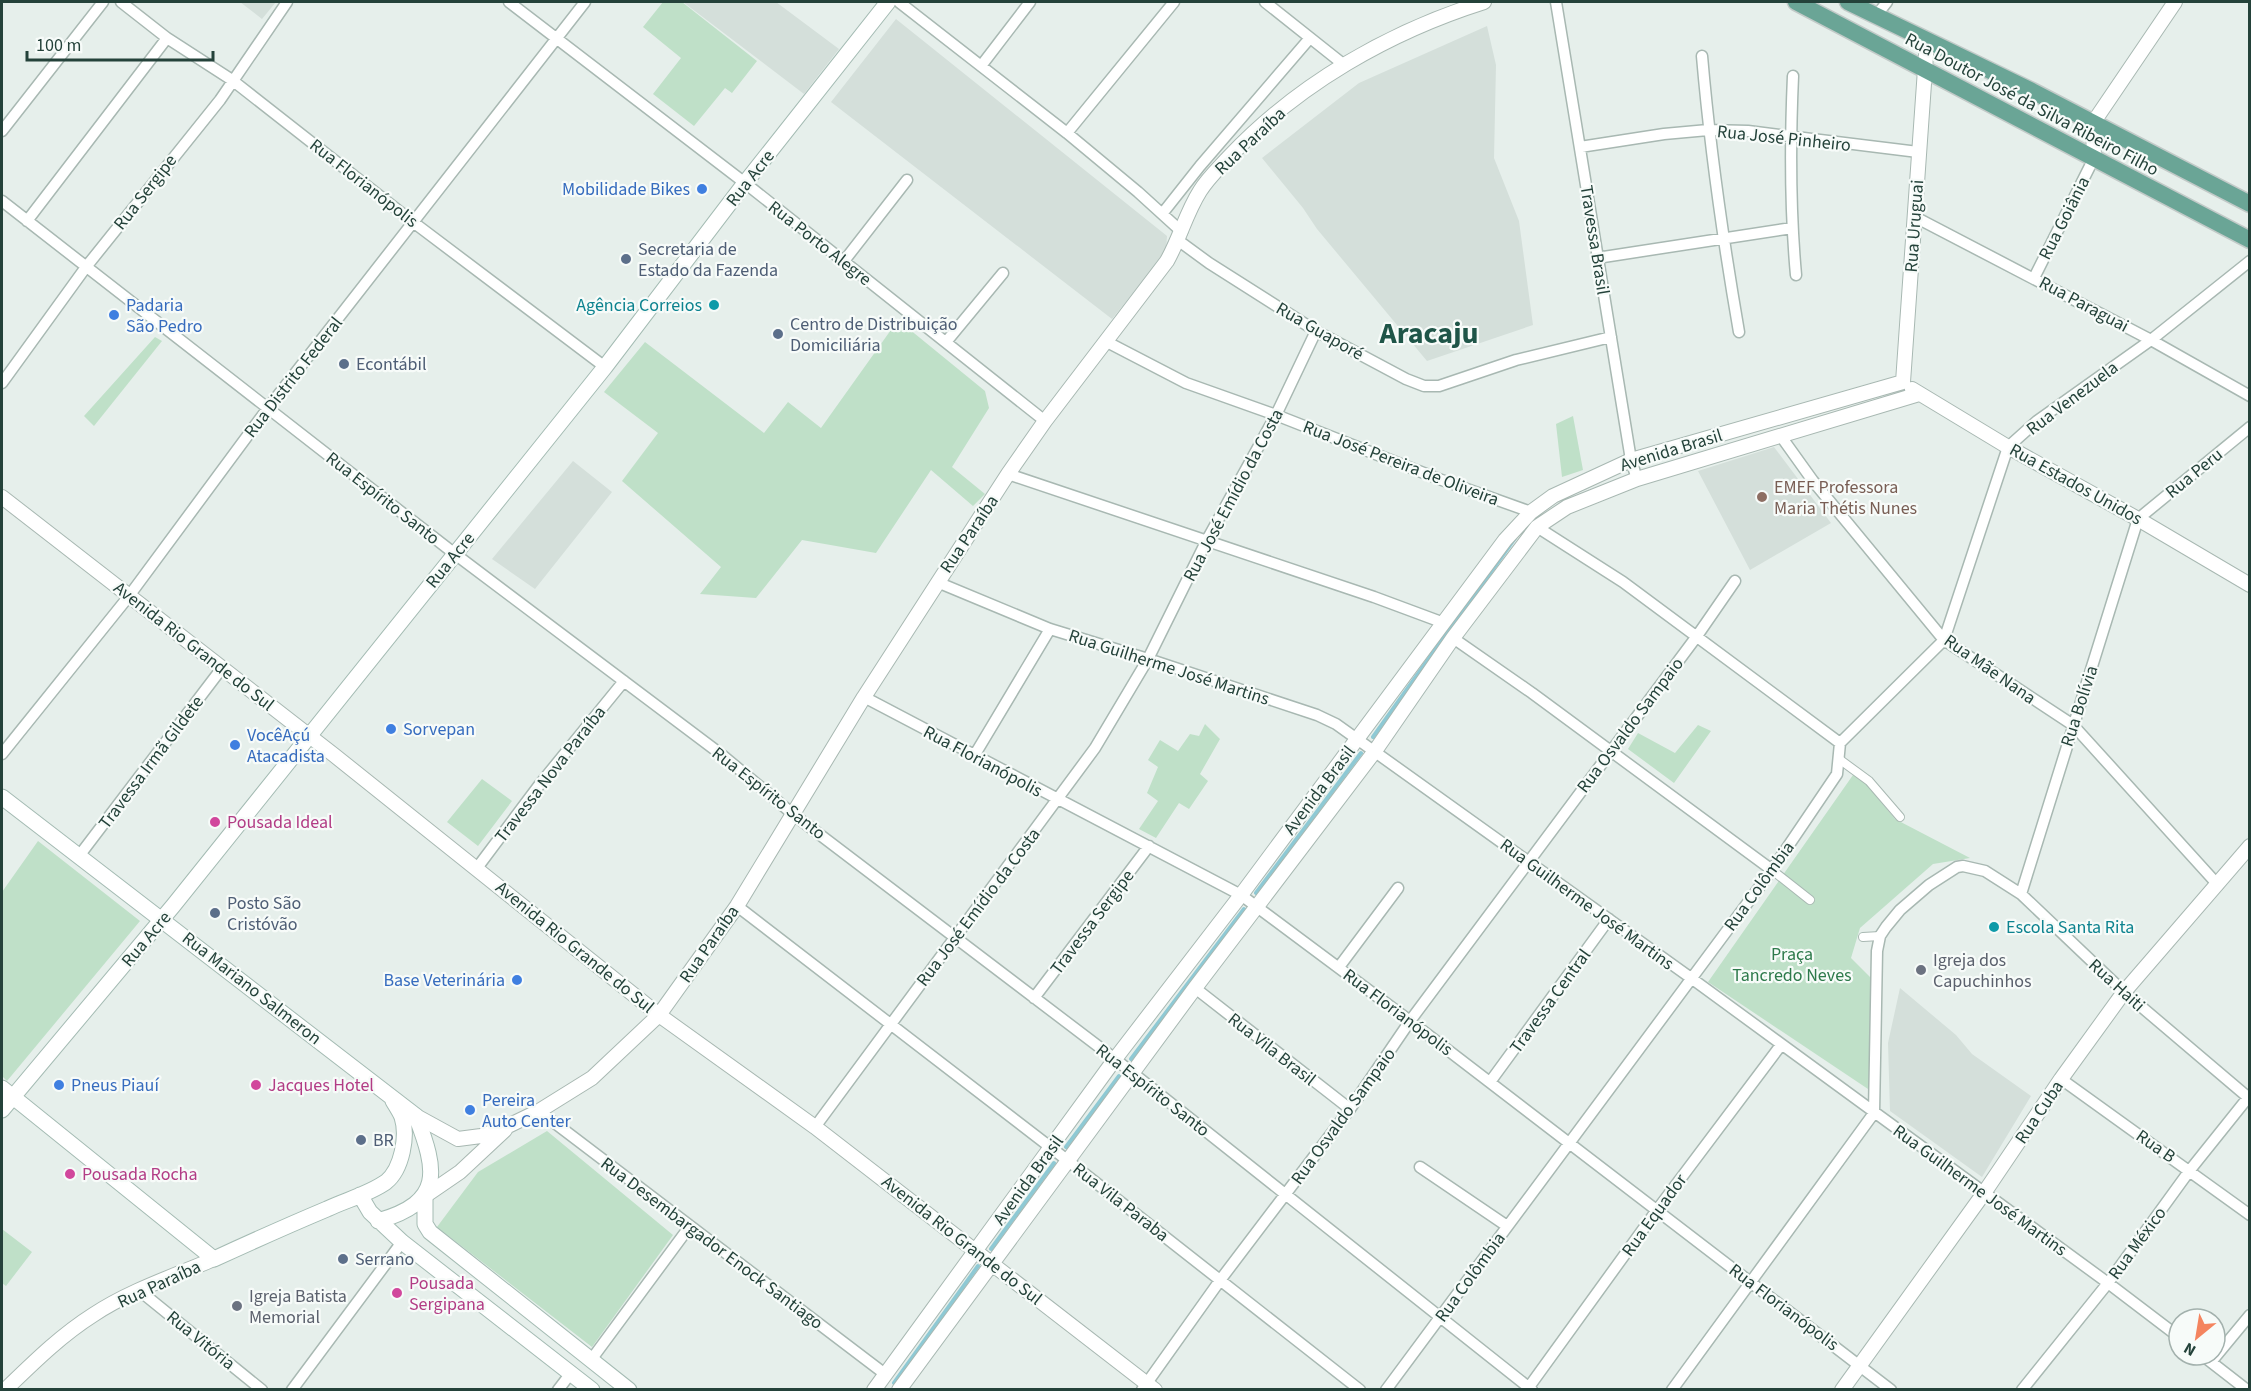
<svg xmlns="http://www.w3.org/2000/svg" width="2251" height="1391" viewBox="0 0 2251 1391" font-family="'Source Sans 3',sans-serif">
<rect width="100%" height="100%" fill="#e6efeb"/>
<path fill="#d4dfda" d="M240,2H276L262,19Z
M683,2H776L839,49L804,94Z
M896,19L1167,236L1166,252L1112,319L831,102Z
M1487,26L1496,65L1494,158L1519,221L1533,325L1427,361L1317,229L1303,208L1262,158L1359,83Z
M1774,447L1831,523L1750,570L1698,471Z
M573,461L612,492L535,589L492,559Z
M1900,988L1956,1035L1972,1054L2031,1096L1982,1177L1890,1111L1888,1043Z"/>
<path fill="#bfe0c8" d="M663,2H682L757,61L732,93L725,88L694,126L653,94L681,58L643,27Z
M898,320L985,391L989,408L952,467L985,494L973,506L931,470L876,553L802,540L756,598L700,594L721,567L622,481L658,433L604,392L645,342L764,433L788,402L821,428Z
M155,337L162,341L94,426L84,416Z
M1573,416L1583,470L1562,477L1556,424Z
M1205,724L1220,739L1200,774L1208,781L1189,809L1179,803L1156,838L1139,829L1158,801L1147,793L1158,767L1148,760L1160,740L1178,751L1190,734L1199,736Z
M1698,725L1711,731L1674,783L1628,749L1638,733L1675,753Z
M1853,775L1862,779L1895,819L1970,858L1933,864L1860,928L1851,958L1871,978V1091L1708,982Z
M482,779L512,801L478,846L447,822Z
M38,841L140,921L7,1081L2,1076V892Z
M547,1131L673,1235L592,1347L437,1227L478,1172Z
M2,1229L32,1252L6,1286L2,1283Z"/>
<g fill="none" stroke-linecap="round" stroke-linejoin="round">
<path stroke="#8ec9d4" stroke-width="4" d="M1373,737L1515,538
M1256,893L1361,753
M1131,1059L1244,909
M1066,1147L1119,1076
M991,1249L1054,1163
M894,1383L978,1266"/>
<g stroke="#a8b8b2" stroke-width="10">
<path id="pedestrian" d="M1839,759L1869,781L1900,817
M1772,870L1810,900
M1863,937L1880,936"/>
</g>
<g stroke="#a8b8b2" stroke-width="13">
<path id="minor" d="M121,2L167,38L232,80L413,222L605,367
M509,2L745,183L1045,421
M899,2L1067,133L1138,192L1182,232
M1265,2L1343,64
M1556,2L1631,460L1637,479
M1876,16L1887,2
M1702,56C1710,149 1723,240 1739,332
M981,66L1030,2
M1793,76C1790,143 1790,209 1796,275
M2,131L103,2
M1067,133L1174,2
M1580,147L1664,134L1708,130L1748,131L1918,152
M2,201L455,554L722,755L794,815L1115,1059L1532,1390
M1162,214L1200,166L1310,38
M1915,217L2151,340L2250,396
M27,221L167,38
M1179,241L1209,263L1316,331L1406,379L1424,386H1439L1516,360L1611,337
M1597,258L1792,228
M844,261L907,180
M2034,278L2094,158
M946,342L1003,273
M1107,342L1186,383L1276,415L1439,479L1531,512
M2,383L86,267L220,100L287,2
M1780,435L1813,481L1944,640L2073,725L2218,885
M1008,474L1374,597L1444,623
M1537,527L1623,582L1840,743
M937,582L1050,629L1148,659L1317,715L1336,724L1691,978L2108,1283L2179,1337
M1453,638L1532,693L1772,870
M864,697L1241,895L1410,1021L1891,1390
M2,754L129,596L268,408L585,2
M974,756L1050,629
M79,856L222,668
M477,868L540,784L624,681
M2021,894L2138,519L2250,427
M737,906L1067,1160L1360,1390
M1339,967L1398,888
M1195,988L1350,1109
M1034,998L1149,846
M2061,1079L2250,1215
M1490,1082L1609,919
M539,1111L885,1374
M815,1127L1095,748L1148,659L1207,540L1276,415L1316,331
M1420,1167L1507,1226
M140,1291L262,1390
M2202,1355L2247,1390
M591,1360L690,1226
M2211,1362L2250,1315
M1529,1387L1657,1210L1781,1045
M292,1390L402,1242
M558,1390L571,1373
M1142,1390L1221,1279L1350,1109L1410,1021L1697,636L1735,581
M1386,1390L1772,870L1837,774L1840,743L1944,640L2008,447L2037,421L2151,340L2250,261
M1672,1390L1874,1113L1877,951L1880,936L1886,927L1900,910L1929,885L1957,867L1963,866L1985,871L2021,894L2124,992L2250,1099
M2022,1390L2108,1283L2190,1170L2250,1095"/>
</g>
<g stroke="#a8b8b2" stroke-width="16">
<path id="tertiary" d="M2094,158L2093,123L2175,2
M1903,382L1927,41
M1912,389L2008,447L2138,519L2250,585
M2,497L334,755L659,1015L815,1127L1155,1390
M416,1116L458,1139L481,1136L508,1126L539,1111L592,1078L659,1015L737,906L864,697L1008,474L1045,421L1167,261C1180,238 1186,213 1200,191C1208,178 1219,168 1229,157C1298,84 1389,32 1484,2
M425,1196L460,1172L505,1130
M5,1390C33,1363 60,1336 93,1315C129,1291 174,1276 214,1259
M874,1390L1115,1059L1241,895L1505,540L1531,512L1553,496L1631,460L1903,382
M899,1390L1195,988L1375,751L1453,638L1537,527L1567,507L1637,479L1919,394
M1842,1390L1984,1193L2061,1079L2124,992L2250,846"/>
</g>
<g stroke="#a4bbb3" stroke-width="17">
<path id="secondary" d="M2,797L416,1116C437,1171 444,1202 378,1221
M2,1088L214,1259C251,1242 289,1225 327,1209C346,1200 369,1194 386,1182C402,1169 408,1136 402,1117C400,1112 396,1106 393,1101
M2,1110L173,906L605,367L745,183L888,2
M360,1195L370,1212L402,1242L592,1390
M425,1196V1224L430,1232L629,1390"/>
</g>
<g stroke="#c2cac8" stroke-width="19">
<path id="primary" d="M1796,2L2250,240
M1848,2L2032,91L2250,204"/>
</g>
<use href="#pedestrian" stroke="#fff" stroke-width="8"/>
<use href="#minor" stroke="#fff" stroke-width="10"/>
<use href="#tertiary" stroke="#fff" stroke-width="14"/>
<use href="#secondary" stroke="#fff" stroke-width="15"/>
<use href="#primary" stroke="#6aa596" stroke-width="16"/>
</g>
<g fill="#3f7fe0" stroke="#f7fbf9" stroke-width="2">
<circle cx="702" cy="189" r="6"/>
<circle cx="114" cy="315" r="6"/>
<circle cx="391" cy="729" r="6"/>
<circle cx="235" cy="745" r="6"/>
<circle cx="517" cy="980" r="6"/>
<circle cx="59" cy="1085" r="6"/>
<circle cx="470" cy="1110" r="6"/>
</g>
<g fill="#5c6f8a" stroke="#f7fbf9" stroke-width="2">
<circle cx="626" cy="259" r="6"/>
<circle cx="778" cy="334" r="6"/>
<circle cx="344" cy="364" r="6"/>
<circle cx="215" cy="913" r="6"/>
<circle cx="361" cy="1140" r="6"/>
<circle cx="343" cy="1259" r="6"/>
</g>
<g fill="#0f9aa8" stroke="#f7fbf9" stroke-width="2">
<circle cx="714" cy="305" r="6"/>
<circle cx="1994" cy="927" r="6"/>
</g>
<circle fill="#8d6e63" stroke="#f7fbf9" stroke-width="2" cx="1762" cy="497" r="6"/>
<g fill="#d1479c" stroke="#f7fbf9" stroke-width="2">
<circle cx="215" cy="822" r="6"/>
<circle cx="256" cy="1085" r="6"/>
<circle cx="70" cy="1174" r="6"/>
<circle cx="397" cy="1293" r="6"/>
</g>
<g fill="#6b7280" stroke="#f7fbf9" stroke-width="2">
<circle cx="1921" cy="970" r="6"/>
<circle cx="237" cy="1306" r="6"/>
</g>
<g text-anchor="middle" stroke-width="4.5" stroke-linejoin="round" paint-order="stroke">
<g font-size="18" fill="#24423a" stroke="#f7fbf9">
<text transform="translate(2032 104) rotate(28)" y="6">Rua Doutor José da Silva Ribeiro Filho</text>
<text transform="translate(1784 138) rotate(6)" y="6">Rua José Pinheiro</text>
<text transform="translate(1250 141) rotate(-43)" y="6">Rua Paraíba</text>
<text transform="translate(750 178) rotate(-52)" y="6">Rua Acre</text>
<text transform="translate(364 183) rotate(38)" y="6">Rua Florianópolis</text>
<text transform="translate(145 192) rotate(-52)" y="6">Rua Sergipe</text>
<text transform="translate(2064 218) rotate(-63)" y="6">Rua Goiânia</text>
<text transform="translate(1914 226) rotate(-86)" y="6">Rua Uruguai</text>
<text transform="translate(1595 240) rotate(81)" y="6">Travessa Brasil</text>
<text transform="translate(820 243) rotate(38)" y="6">Rua Porto Alegre</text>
<text transform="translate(2084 304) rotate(28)" y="6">Rua Paraguai</text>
<text transform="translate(1320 331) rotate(30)" y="6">Rua Guaporé</text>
<text transform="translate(293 377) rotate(-52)" y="6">Rua Distrito Federal</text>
<text transform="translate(2072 398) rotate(-37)" y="6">Rua Venezuela</text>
<text transform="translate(1671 450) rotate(-17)" y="6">Avenida Brasil</text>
<text transform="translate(1401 463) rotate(21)" y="6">Rua José Pereira de Oliveira</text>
<text transform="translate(2194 473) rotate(-39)" y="6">Rua Peru</text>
<text transform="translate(2076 484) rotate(29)" y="6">Rua Estados Unidos</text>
<text transform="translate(1233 495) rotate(-62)" y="6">Rua José Emídio da Costa</text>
<text transform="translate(383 498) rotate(38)" y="6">Rua Espírito Santo</text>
<text transform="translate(969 534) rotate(-56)" y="6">Rua Paraíba</text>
<text transform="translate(450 560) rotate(-51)" y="6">Rua Acre</text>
<text transform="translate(194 646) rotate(38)" y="6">Avenida Rio Grande do Sul</text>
<text transform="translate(1169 667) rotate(18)" y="6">Rua Guilherme José Martins</text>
<text transform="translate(1990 669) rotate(35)" y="6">Rua Mãe Nana</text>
<text transform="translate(2079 706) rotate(-72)" y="6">Rua Bolívia</text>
<text transform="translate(1630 725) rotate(-53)" y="6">Rua Osvaldo Sampaio</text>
<text transform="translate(983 761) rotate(28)" y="6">Rua Florianópolis</text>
<text transform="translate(151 762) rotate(-53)" y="6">Travessa Irmã Gildete</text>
<text transform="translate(550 774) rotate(-52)" y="6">Travessa Nova Paraíba</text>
<text transform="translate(1319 790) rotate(-53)" y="6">Avenida Brasil</text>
<text transform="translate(769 793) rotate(38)" y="6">Rua Espírito Santo</text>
<text transform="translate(1759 886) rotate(-54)" y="6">Rua Colômbia</text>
<text transform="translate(1587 904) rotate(36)" y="6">Rua Guilherme José Martins</text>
<text transform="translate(978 907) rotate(-53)" y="6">Rua José Emídio da Costa</text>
<text transform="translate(1092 922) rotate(-53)" y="6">Travessa Sergipe</text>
<text transform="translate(146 939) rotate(-50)" y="6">Rua Acre</text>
<text transform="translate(709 944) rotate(-55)" y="6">Rua Paraíba</text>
<text transform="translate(575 947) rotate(39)" y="6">Avenida Rio Grande do Sul</text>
<text transform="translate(2117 985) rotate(42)" y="6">Rua Haiti</text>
<text transform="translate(252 988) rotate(38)" y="6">Rua Mariano Salmeron</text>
<text transform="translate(1550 1001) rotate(-54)" y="6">Travessa Central</text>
<text transform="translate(1398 1012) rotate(37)" y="6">Rua Florianópolis</text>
<text transform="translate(1272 1049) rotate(38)" y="6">Rua Vila Brasil</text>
<text transform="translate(1153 1090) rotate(38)" y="6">Rua Espírito Santo</text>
<text transform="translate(2039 1112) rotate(-56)" y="6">Rua Cuba</text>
<text transform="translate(1343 1116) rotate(-54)" y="6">Rua Osvaldo Sampaio</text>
<text transform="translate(2156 1146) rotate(35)" y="6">Rua B</text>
<text transform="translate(1028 1180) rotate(-54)" y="6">Avenida Brasil</text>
<text transform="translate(1980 1190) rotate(36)" y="6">Rua Guilherme José Martins</text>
<text transform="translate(1121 1202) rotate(38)" y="6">Rua Vila Paraba</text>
<text transform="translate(1654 1215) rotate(-54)" y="6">Rua Equador</text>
<text transform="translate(962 1240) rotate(38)" y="6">Avenida Rio Grande do Sul</text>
<text transform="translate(712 1243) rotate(37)" y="6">Rua Desembargador Enock Santiago</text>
<text transform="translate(2137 1243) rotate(-54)" y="6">Rua México</text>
<text transform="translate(1470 1277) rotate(-54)" y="6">Rua Colômbia</text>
<text transform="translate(159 1284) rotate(-25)" y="6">Rua Paraíba</text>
<text transform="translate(1784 1307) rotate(37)" y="6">Rua Florianópolis</text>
<text transform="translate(201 1340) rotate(39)" y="6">Rua Vitória</text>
</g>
<g font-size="18" fill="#366cbe" stroke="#f7fbf9" text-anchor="start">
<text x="690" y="195" text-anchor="end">Mobilidade Bikes</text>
<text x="126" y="311">Padaria<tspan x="126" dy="21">São Pedro</tspan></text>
<text x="403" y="735">Sorvepan</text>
<text x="247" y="741">VocêAçú<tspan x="247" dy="21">Atacadista</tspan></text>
<text x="505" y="986" text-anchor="end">Base Veterinária</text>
<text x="71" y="1091">Pneus Piauí</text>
<text x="482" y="1106">Pereira<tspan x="482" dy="21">Auto Center</tspan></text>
</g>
<g font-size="18" fill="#4e5e75" stroke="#f7fbf9" text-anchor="start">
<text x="638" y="255">Secretaria de<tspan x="638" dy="21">Estado da Fazenda</tspan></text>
<text x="790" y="330">Centro de Distribuição<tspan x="790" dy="21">Domiciliária</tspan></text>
<text x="356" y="370">Econtábil</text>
<text x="227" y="909">Posto São<tspan x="227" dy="21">Cristóvão</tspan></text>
<text x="373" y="1146">BR</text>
<text x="355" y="1265">Serrano</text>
</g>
<g font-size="18" fill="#0d838f" stroke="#f7fbf9" text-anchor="end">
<text x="702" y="311">Agência Correios</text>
<text x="2006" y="933" text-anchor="start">Escola Santa Rita</text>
</g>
<g font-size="18" fill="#785e54" stroke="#f7fbf9" text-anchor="start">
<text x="1774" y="493">EMEF Professora<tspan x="1774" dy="21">Maria Thétis Nunes</tspan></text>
</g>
<g font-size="18" fill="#b23c85" stroke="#f7fbf9" text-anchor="start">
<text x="227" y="828">Pousada Ideal</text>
<text x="268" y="1091">Jacques Hotel</text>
<text x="82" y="1180">Pousada Rocha</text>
<text x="409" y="1289">Pousada<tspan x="409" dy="21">Sergipana</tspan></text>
</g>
<g font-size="18" fill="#2d7a4b" stroke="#f7fbf9">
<text x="1792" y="960">Praça<tspan x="1792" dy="21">Tancredo Neves</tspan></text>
</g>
<g font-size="18" fill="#5b616d" stroke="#f7fbf9" text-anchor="start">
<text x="1933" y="966">Igreja dos<tspan x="1933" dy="21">Capuchinhos</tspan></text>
<text x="249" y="1302">Igreja Batista<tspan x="249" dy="21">Memorial</tspan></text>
</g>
<g font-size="30" font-weight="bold" fill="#1f5548" stroke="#f7fbf9">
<text x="1429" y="343">Aracaju</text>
</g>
</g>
<rect width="2251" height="1391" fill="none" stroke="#24423a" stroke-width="6"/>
<g transform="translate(2197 1337) rotate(210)"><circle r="28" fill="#f7fbf9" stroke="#a3b1ad" stroke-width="1.5"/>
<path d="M0-4.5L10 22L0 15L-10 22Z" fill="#f4845f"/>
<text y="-9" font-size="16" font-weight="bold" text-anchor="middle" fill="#24423a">N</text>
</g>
<path d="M27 51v9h186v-9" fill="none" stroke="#24423a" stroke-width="3"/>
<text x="36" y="51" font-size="18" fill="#24423a" stroke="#f7fbf9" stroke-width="4.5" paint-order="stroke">100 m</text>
</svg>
